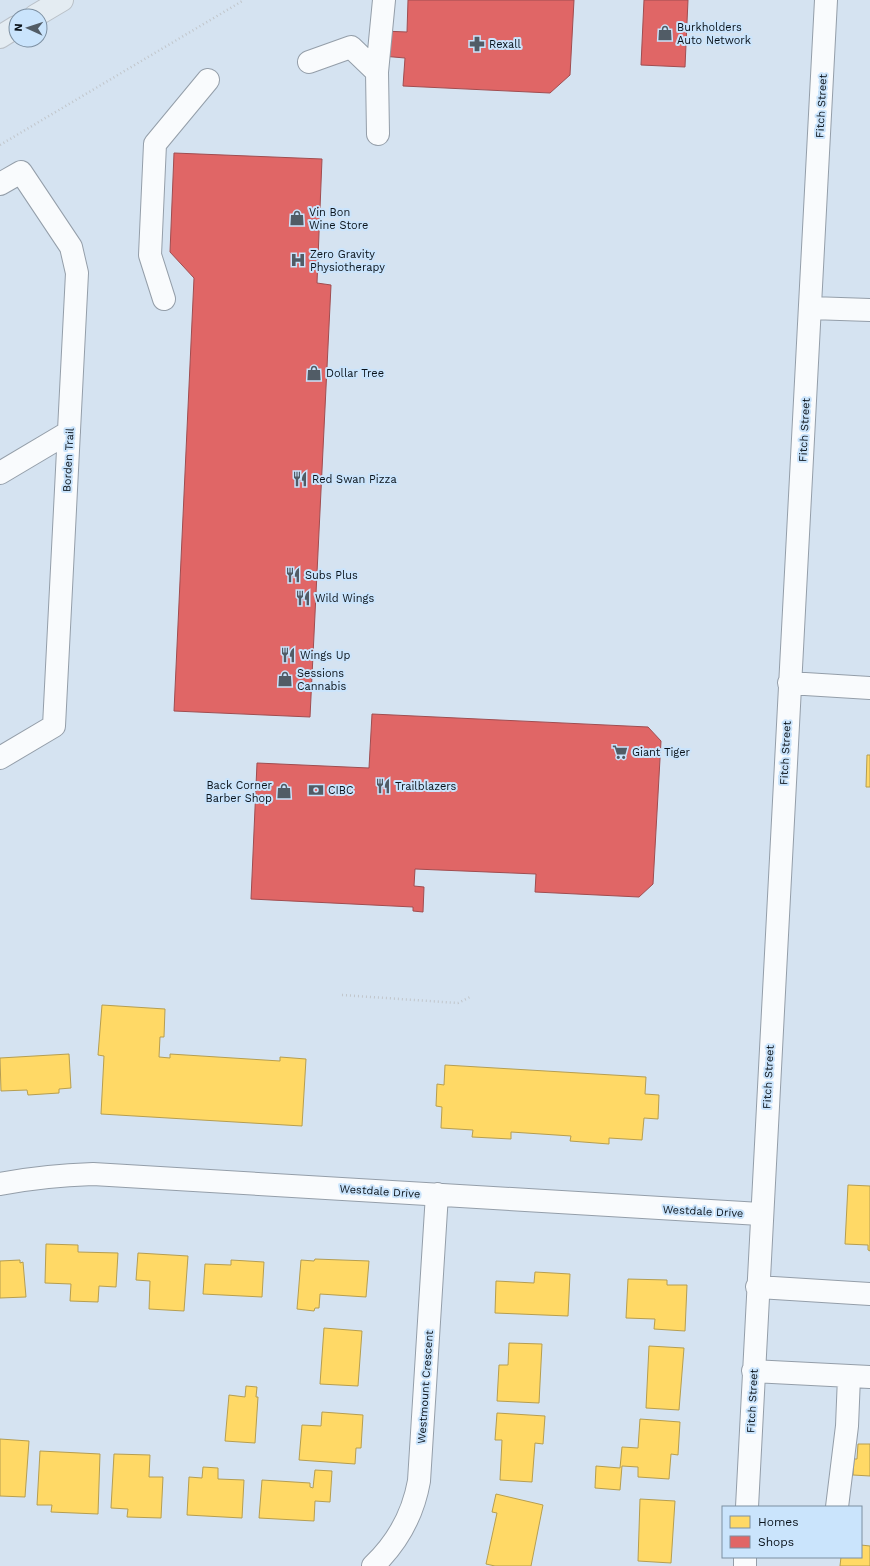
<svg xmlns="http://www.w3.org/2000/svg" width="870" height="1566" viewBox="0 0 870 1566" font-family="'Work Sans',sans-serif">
<rect width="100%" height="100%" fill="#d5e3f1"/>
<path fill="#ffd966" stroke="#b69e50" d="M867,755H870V787H866Z
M102,1005L165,1009L164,1037H160L159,1057L170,1058V1054L280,1061V1057L306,1059L302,1126L101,1114L104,1056L98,1055Z
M69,1054L71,1088L59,1089V1093L28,1095L27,1090L1,1091L0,1058Z
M445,1065L646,1077L645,1094L659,1095L658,1119L644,1118L642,1140L609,1138V1144L570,1141L571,1136L511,1132V1139L472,1137L473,1130L441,1128L442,1107L436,1106L437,1084L444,1085Z
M848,1185L870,1186V1251L868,1250V1245L845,1244Z
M46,1244L78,1245V1252L118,1253L116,1287L99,1286L98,1302L70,1301L71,1284L45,1283Z
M138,1253L188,1256L184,1311L149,1309L150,1281L136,1280Z
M315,1259L369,1261L366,1297L320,1294L319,1308H315L314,1311L297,1309L301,1260L314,1261Z
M20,1260V1263L23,1262L26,1297L0,1298V1261Z
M231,1260L264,1262L262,1297L203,1294L205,1264L231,1265Z
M535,1272L570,1274L568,1316L495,1313L496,1281L534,1283Z
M628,1279L667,1280V1285H687L685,1331L654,1329L655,1319L626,1318Z
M324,1328L362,1331L358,1386L320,1384Z
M509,1343L542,1344L539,1403L497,1401L499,1365H508Z
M649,1346L684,1348L679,1410L646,1408Z
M246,1386L257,1387L256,1397H258L255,1443L225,1441L229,1395L245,1397Z
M322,1412L363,1415L361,1448H356L355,1464L299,1460L302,1425L321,1426Z
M497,1413L545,1416L543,1444L535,1443L532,1482L500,1480L502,1440H495Z
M640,1419L680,1422L678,1455L671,1454L669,1479L638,1477V1467L622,1466L620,1490L595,1488L596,1466L620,1468L622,1447L638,1448Z
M0,1439L29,1441L25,1497L0,1496Z
M858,1444H870V1476L853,1475L854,1459H857Z
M40,1451L100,1454L98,1514L51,1512L52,1505H37Z
M114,1454L150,1455L149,1477H163L161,1518L127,1517L128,1509L111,1508Z
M203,1467L218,1468V1479L244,1480L242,1518L187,1515L189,1477L202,1478Z
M315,1470L332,1471L330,1502L315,1501L314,1521L259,1518L262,1480L310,1483V1487L313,1488Z
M496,1494L543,1505L531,1566H495L486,1564L497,1513L492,1512Z
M640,1499L675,1501L671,1563L638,1561Z
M861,1545L870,1546V1566H840L841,1557H861Z"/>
<path fill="#e06666" stroke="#a04d50" d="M408,0H574L570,75L550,93L403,86L405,58L382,56L383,31L407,32Z
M644,0H688L685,67L641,65Z
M174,153L322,159L317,283L331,285L310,717L174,711L194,278L170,252Z
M372,714L648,727L661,741L653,884L639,897L535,892L536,874L415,869L414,886L424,887L423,912L413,911V907L251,899L257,763L369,768Z"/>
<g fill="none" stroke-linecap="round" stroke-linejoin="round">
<g stroke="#949ea9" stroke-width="24">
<path id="minor" d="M309,62L351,47L377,72L378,134
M377,72L384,0
M0,184L21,172L71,247L77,273L54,726L0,758
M164,299L150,255L155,144L208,80
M811,308L870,310
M0,473L69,432
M789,683L870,688
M0,1184C31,1178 62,1175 93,1174L760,1214
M757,1287L870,1294
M753,1371L870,1377
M747,1507C769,1004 802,502 826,0
M837,1507L847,1426L849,1377
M373,1566C398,1542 413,1515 419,1481L437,1194
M745,1566V1557"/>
</g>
<g stroke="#bac1c8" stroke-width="24">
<path id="major" d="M35,16L62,0
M0,37L16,27"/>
</g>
<path stroke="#c1c6cb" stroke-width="2.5" stroke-dasharray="1 3" stroke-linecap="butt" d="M0,145L244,0
M342,995L458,1003L472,996"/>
<use href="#minor" stroke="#f9fbfd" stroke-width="22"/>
<use href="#major" stroke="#e4ecf2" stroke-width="22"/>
</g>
<defs>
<g id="shop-bare" transform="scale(1.2)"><path d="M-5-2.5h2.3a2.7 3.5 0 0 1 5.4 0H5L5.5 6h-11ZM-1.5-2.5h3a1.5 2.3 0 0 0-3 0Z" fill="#515c66" stroke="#cae4fc" stroke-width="2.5" paint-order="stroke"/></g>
<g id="pharmacy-bare" transform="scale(1.2)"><path d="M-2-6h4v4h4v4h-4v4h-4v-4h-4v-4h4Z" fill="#515c66" stroke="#cae4fc" stroke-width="2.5" paint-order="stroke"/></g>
<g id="hospital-bare" transform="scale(1.2)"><path d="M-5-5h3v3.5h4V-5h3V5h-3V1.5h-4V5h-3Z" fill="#515c66" stroke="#cae4fc" stroke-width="2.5" paint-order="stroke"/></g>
<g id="restaurant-bare" transform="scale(1.2)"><path d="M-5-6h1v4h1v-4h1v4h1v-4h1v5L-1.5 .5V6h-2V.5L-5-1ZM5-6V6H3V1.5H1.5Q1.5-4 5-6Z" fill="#515c66" stroke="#cae4fc" stroke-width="2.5" paint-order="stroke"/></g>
<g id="supermarket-bare" transform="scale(1.2)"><path d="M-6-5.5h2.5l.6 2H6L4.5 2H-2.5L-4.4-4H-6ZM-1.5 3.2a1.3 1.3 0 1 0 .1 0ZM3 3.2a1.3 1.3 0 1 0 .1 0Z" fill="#515c66" stroke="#cae4fc" stroke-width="2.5" paint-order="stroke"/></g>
<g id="bank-bare" transform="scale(1.2)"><path d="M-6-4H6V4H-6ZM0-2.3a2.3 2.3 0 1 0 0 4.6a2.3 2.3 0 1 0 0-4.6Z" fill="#515c66" stroke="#cae4fc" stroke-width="2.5" paint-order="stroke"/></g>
</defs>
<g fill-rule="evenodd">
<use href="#shop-bare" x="665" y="33"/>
<use href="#pharmacy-bare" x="477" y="44"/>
<use href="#shop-bare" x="297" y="218"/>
<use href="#hospital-bare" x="298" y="260"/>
<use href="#shop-bare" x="314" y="373"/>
<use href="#restaurant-bare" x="300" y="479"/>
<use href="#restaurant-bare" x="293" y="575"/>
<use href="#restaurant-bare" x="303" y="598"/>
<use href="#restaurant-bare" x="288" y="655"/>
<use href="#shop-bare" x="285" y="679"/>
<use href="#supermarket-bare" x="620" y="752"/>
<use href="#restaurant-bare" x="383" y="786"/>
<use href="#bank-bare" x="316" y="790"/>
<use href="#shop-bare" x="284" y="791"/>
</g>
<g text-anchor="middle" stroke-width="4" stroke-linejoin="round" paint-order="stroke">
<g font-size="11" fill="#0a131b" stroke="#cae4fc" text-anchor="start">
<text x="677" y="31">Burkholders<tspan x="677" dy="13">Auto Network</tspan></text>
<text x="489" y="48">Rexall</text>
<text x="309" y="216">Vin Bon<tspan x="309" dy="13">Wine Store</tspan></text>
<text x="310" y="258">Zero Gravity<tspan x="310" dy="13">Physiotherapy</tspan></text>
<text x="326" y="377">Dollar Tree</text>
<text x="312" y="483">Red Swan Pizza</text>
<text x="305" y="579">Subs Plus</text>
<text x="315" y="602">Wild Wings</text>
<text x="300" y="659">Wings Up</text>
<text x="297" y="677">Sessions<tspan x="297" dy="13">Cannabis</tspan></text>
<text x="632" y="756">Giant Tiger</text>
<text x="272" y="789" text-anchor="end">Back Corner<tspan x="272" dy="13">Barber Shop</tspan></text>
<text x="395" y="790">Trailblazers</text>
<text x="328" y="794">CIBC</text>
</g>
<g font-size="11" fill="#0a131b" stroke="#cae4fc">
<text transform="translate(821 106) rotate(-87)" y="4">Fitch Street</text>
<text transform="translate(804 430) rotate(-87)" y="4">Fitch Street</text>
<text transform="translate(68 460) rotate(-87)" y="4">Borden Trail</text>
<text transform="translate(785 753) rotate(-87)" y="4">Fitch Street</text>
<text transform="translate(768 1077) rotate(-87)" y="4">Fitch Street</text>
<text transform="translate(380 1191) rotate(4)" y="4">Westdale Drive</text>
<text transform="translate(703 1211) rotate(3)" y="4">Westdale Drive</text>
<text transform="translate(425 1387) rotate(-86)" y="4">Westmount Crescent</text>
<text transform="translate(752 1401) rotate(-87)" y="4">Fitch Street</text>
</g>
</g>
<rect x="722" y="1506" width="140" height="52" fill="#cae4fc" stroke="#7d90a2"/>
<rect x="730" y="1516" width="20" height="12" fill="#ffd966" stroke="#7d90a2"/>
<text x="758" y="1526" font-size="12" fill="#0a131b">Homes</text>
<rect x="730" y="1536" width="20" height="12" fill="#e06666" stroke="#7d90a2"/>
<text x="758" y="1546" font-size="12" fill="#0a131b">Shops</text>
<g transform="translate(28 28) rotate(273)"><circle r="19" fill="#cae4fc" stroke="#7d90a2"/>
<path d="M0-3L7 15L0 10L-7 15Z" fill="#515c66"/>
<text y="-6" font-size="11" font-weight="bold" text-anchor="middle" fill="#0a131b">N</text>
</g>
</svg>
